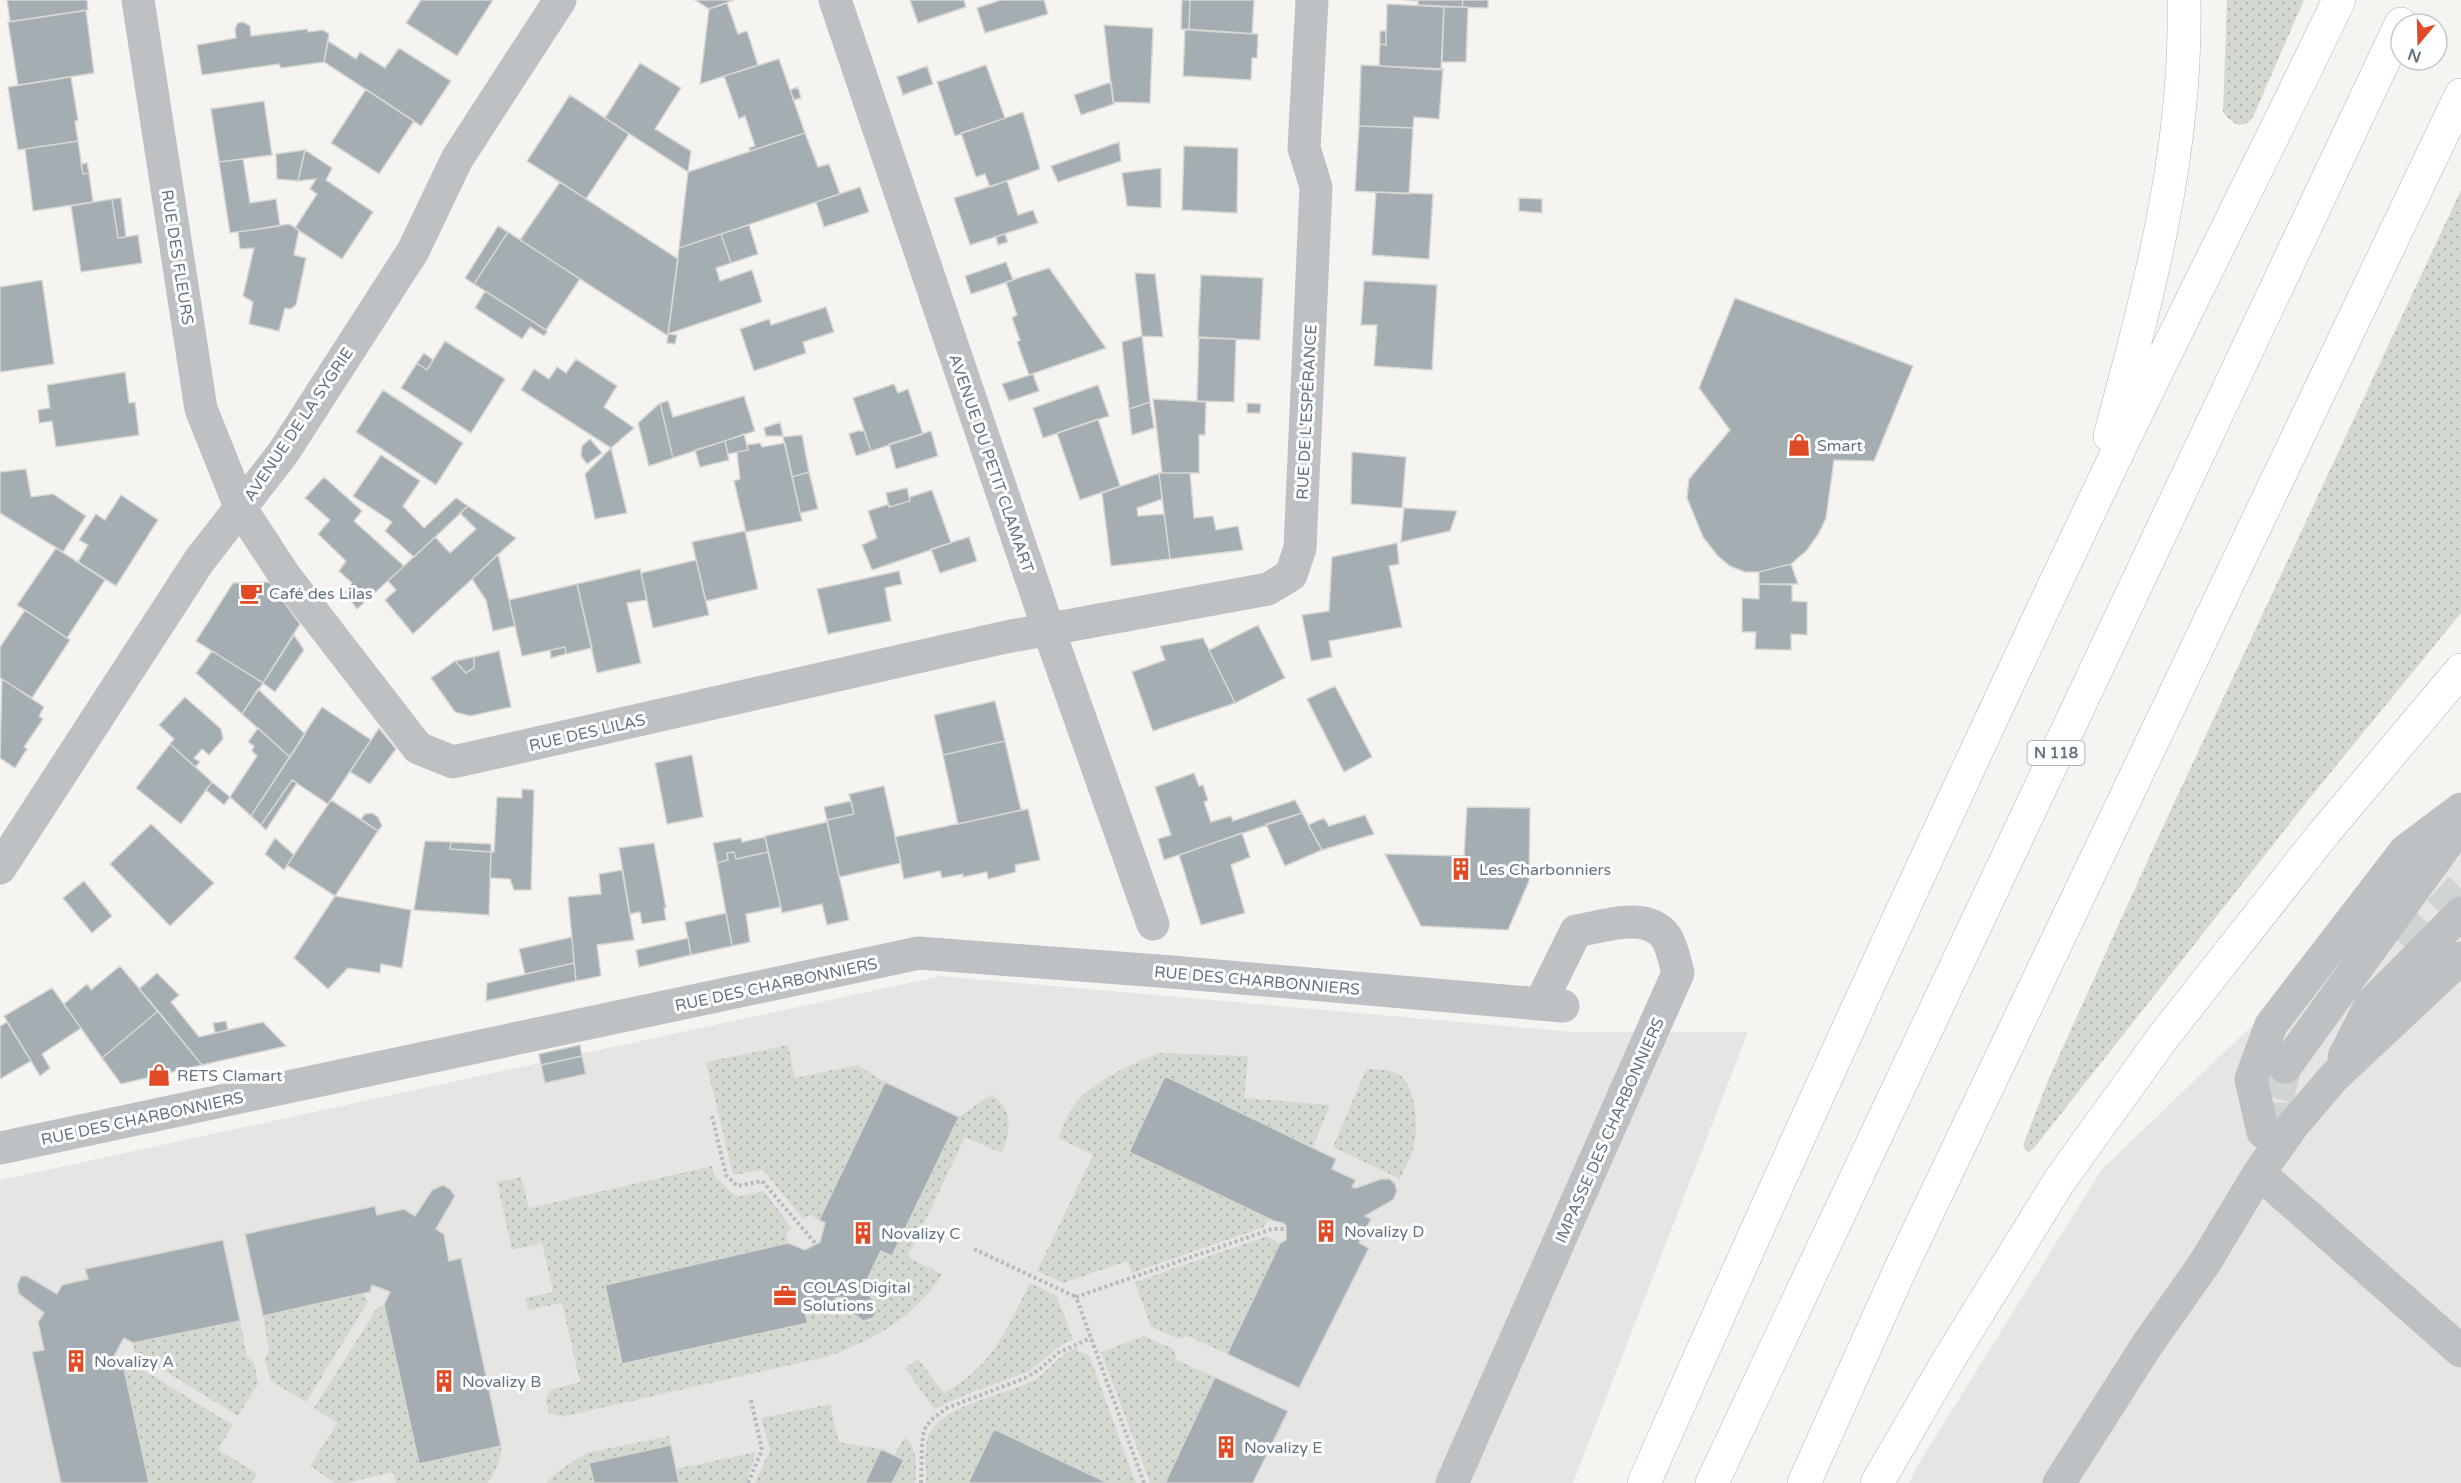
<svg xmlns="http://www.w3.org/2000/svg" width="2461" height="1483" viewBox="0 0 2461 1483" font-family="'Varela Round',sans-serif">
<defs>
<pattern id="grass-dots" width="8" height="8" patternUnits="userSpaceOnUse" patternTransform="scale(1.5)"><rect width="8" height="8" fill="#d4d9d0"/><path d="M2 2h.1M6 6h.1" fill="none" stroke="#b0b5ae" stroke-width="1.8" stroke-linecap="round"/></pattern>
</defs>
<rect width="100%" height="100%" fill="#f5f4f0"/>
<path fill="#e5e6e4" d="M2461,826V1483H1909L1916,1468L2102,1169Z
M940,976L1574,1032H1748L1573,1483H0V1180Z"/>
<path fill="url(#grass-dots)" d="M2227,0H2304L2253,117C2243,131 2232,124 2223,112Z
M2461,190V613L2309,799L2034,1148L2028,1153L2023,1145L2049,1078L2161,831Z
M788,1045L795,1078L857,1065L885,1082L819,1220L810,1215L803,1219L763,1170L733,1175L706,1062Z
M1159,1053L1248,1056L1244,1098L1330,1105L1312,1148L1264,1227L1132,1273L1127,1261L1063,1283L1037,1271L1093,1155L1058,1138C1063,1127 1068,1113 1075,1104C1096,1079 1130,1065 1159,1053Z
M1366,1069C1376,1069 1388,1069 1398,1074C1417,1085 1419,1130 1413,1149C1411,1159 1404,1169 1400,1179L1333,1147Z
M992,1094C1014,1112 1011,1128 1002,1153L965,1137L908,1257L942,1274C918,1316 870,1342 826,1357L561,1417L549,1413L545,1400L550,1390L580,1382L562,1303L528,1310L525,1298L553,1292L542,1243L512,1250L497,1182L521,1177L529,1208L712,1166L715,1177L737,1197L764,1191L792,1228L786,1234L788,1243L605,1285L623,1364L807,1324L805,1313L837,1305L835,1298L841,1297C850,1308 869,1338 877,1309L863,1288L881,1251L892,1256L959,1117Z
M1267,1236L1280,1243L1227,1354L1187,1336L1179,1339L1151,1327L1135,1282Z
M1030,1283L1057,1296L1073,1340L1061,1345L1030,1371L973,1392L934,1409L905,1368L918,1359L944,1393C957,1385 971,1376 982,1364C1003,1342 1016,1310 1030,1283Z
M364,1293L368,1302L306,1402L271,1381L265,1360L269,1350L263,1316Z
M384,1305L501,1446C502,1459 496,1473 487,1483H396L393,1472L346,1483H335L310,1466L337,1423L314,1408L377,1308Z
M240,1321L247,1356L254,1362L258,1384L238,1416L134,1352L133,1343Z
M1144,1336L1174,1349L1177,1360L1215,1377L1165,1483H1150L1101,1352Z
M1077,1347L1078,1351L1089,1355L1136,1483H1105L994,1429L968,1483H926C926,1470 924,1454 927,1441C934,1404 1008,1396 1036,1379C1051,1369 1060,1353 1077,1347Z
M129,1361L233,1425L218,1449L257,1474L252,1483H149L123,1364Z
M830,1404L839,1442L881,1449L865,1483H755L770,1450L761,1418Z
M669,1436L671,1445L589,1463L594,1483H546L557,1472L586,1453Z
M905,1437C918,1449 917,1467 915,1483H892L903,1460L894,1455Z
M756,1452L746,1483H679L676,1469Z"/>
<path fill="#a4adb2" stroke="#d6d6d3" stroke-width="1.5" d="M7,0H87L88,10L10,22Z
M421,0H493L457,56L406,23Z
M695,0H734L709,9Z
M910,0H964L966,7L918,23Z
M1001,0H1044L1048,14L985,33L977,8Z
M1182,0H1190L1189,30L1181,29Z
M1190,0H1254L1252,34L1189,30Z
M1405,0H1463L1462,7L1418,5V1Z
M1463,0H1488V8L1462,7Z
M727,3L738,34L747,31L758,65L700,84L709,9Z
M1387,4L1444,7L1441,70L1379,66L1380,44L1386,45Z
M1444,7H1468L1466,62H1442Z
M86,10L94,73L18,85L8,22Z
M243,22L250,26L251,36L307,29L308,32L323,30L329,34L324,62L281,68L279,64L202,75L197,45L236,38L235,29L238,23Z
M1104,25L1153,28L1150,103L1113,102Z
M1185,29L1258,34L1257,58H1252L1251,80L1183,76Z
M1380,31H1386V45L1380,44Z
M328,41L356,59L360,52L385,68L399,48L451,81L421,126L324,62Z
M779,59L805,133L750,151L749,148L755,146L745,116L739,119L724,76Z
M640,63L681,88L655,129L691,151L688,172L605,118Z
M986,65L1005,118L955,136L937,82Z
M1361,65L1443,69L1439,119L1414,117L1413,128L1359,126Z
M927,66L933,84L903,95L897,77Z
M71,77L78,120L75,121L78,141L18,150L8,87Z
M1111,82L1114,104L1081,115L1074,95Z
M798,87L801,98L794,100L790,90Z
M366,89L414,121L379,174L331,143Z
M570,95L629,134L586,199L527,161Z
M264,101L272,155L219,162L211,109Z
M1023,112L1040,169L990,187L985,174L976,177L961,133Z
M1359,126L1413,128L1409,194L1355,191Z
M805,133L818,167L829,164L840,194L679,248L688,172Z
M78,141L83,174L89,173L93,202L33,211L25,149Z
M1119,142L1121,161L1058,182L1051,166Z
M1184,146L1238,148L1237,213L1182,210Z
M305,150L332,168L326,180L373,212L342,259L295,228L317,194L310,189L316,179L298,181Z
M305,150L298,181L277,179L276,154Z
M243,159L250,203L276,199L280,226L230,233L219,162Z
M87,163L89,173L83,174L81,164Z
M1161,168V208L1127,206L1122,173Z
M1007,181L1018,215L1033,210L1038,223L970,245L954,198Z
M560,182L678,259L668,336L520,240Z
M860,187L869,212L824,227L816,202Z
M1376,192L1433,194L1429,259L1372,255Z
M121,198L126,237L118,238L112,199Z
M1519,198L1542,199V213L1519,211Z
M112,199L118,238L138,235L142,263L81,272L71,206Z
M289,224L299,230L294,255L306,258L296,305L290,309L285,308L279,331L249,324L253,302L243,296L254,248L240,249L238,232Z
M749,225L758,254L731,263L721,234Z
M498,226L508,232L474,284L465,278Z
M508,232L580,279L546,330L474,284Z
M721,234L731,263L716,268L720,281L752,270L762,302L668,334L679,248Z
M1005,234L1008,242L998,245L996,237Z
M1006,262L1013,280L971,294L965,276Z
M1049,268L1106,348L1029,375L1017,342L1020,340L1012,318L1017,315L1006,282Z
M1135,273L1155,274L1163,337L1142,336Z
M1201,275L1263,278L1260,340L1198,338Z
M42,280L54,364L0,372V287Z
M1364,281L1437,285L1432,370L1374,366L1377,325H1361Z
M485,291L546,330L547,332L544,336L530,327L522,339L475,308Z
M1735,298L1913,366L1874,461L1834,460L1826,518L1819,533L1807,550L1791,564L1759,572H1745L1730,566L1718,556L1703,537L1687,498L1689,479L1730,430L1699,388Z
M826,307L834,332L803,342L806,353L754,371L740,329L769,319L771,325Z
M668,334L677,335L675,344L667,343Z
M1142,336L1150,402L1129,409L1122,342Z
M1199,337L1236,339L1234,402L1197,401Z
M445,341L505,379L471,433L401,388L417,363L427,370Z
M424,353L433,360L427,370L417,363Z
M576,359L617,386L604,407L634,428L611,448L521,390L534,369L549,379L557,367L566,373Z
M125,372L129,403L135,402L139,435L56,447L52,421L39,423L38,410L50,408L47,385Z
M1033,374L1039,391L1009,401L1002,384Z
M894,384L898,393L908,389L923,434L871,451L853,398Z
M1098,385L1109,416L1043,438L1033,408Z
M383,390L463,443L436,485L356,432Z
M744,396L755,431L673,458L660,403L668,401L673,417Z
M1153,399L1206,402L1205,435H1199V473H1162Z
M1150,402L1154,428L1132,435L1129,409Z
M660,403L673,458L649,466L638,423Z
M1247,403L1261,404L1260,413H1247Z
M1098,419L1120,486L1080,500L1057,433Z
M780,422L783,436H766L764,428Z
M857,431H864L871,451L856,456L849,434Z
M931,431L938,456L896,469L889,444Z
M744,434L748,450L728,454L725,441Z
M802,435L809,472L792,477L783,437Z
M590,439L602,453L587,464L581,456L582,446Z
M725,441L729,460L700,467L695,450Z
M760,443L762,447L785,443L802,521L746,532L734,481L740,479L737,452L748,450L747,445Z
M611,448L627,513L595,519L585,474Z
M1352,452L1406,457L1402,508L1351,504Z
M381,455L420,481L403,506L424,528L456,498L468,506L414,557L385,531L392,522L353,496Z
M26,469L31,497L53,494L86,516L63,552L0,513V472Z
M809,472L818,509L800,513L792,477Z
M1159,473L1162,499L1137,508L1138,516L1164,514L1170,559L1111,566L1102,493Z
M1159,473H1190L1194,518L1213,516L1216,530L1238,526L1243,550L1170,559Z
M324,477L362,511L354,521L404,566L357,609L345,593L352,583L339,571L346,561L318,534L330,520L305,498Z
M907,488L910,501L889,507L886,493Z
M932,490L951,543L872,570L862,545L877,538L868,511L889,504V507L910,501V497Z
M121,495L158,520L116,586L78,562L88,545L79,540L96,514L105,520Z
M468,506L516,538L413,634L385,600L396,590L388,581L435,537L450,553L476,529L460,513Z
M1404,508L1457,511L1450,531L1401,542Z
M745,531L758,589L706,601L692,542Z
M969,537L977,561L940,573L931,549Z
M1397,543L1399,564L1389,566L1402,627L1329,641L1332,657L1311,661L1302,615L1329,611L1332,557Z
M56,548L105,580L67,638L17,605Z
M498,554L515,626L493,631L486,600L472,579Z
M696,560L709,615L653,628L641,573Z
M1791,564L1798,584H1759V572Z
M640,569L647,600L627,603L641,663L597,673L577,584Z
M899,571L902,584L885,588L891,621L828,634L817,589Z
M269,582L300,624L263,683L196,641L233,583Z
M577,584L592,648L566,654L565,647L522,656L509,600Z
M1759,584L1792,585V601L1807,602V635L1791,634V650L1755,649L1756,632H1742V598L1759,599Z
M25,610L70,640L32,698L0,678V647Z
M1258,625L1285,678L1235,703L1209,650Z
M294,635L304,650L275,692L263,683Z
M1203,638L1235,703L1153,731L1132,672L1165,660L1160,646Z
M565,647L566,654L551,658L550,650Z
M212,651L263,683L242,714L196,673Z
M499,651L511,707L470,716L455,712L431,678L455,661L466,673L474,668V657Z
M474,657V668L466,673L455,661Z
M2,679L44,707L39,716L43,719L24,747L27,749L15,768L0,758Z
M1335,686L1372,757L1344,772L1307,699Z
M258,689L305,734L290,757L242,714Z
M185,697L221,729L223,739L209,755L202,749L194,758L200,762L195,767L170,744L174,739L159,725Z
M995,701L1005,741L943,755L934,715Z
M322,707L371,740L328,804L292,780L261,825L251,816Z
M258,728L290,757L251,816L230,797L257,756L252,751L254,746L248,742Z
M379,728L396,749L370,784L350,772Z
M1005,741L1021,810L958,824L943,755Z
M170,744L212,782L181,824L136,788Z
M692,755L703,817L667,824L655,763Z
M1194,773L1199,786L1203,785L1208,800L1204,802L1211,822L1231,816L1233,821L1295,800L1302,813L1164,860L1158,839L1171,835L1155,787Z
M292,780L297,783L266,830L261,825Z
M212,782L230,797L224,805L206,790Z
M884,786L901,863L839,877L827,820L854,814L849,794Z
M522,789L534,790L531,890H514L510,879L490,878L491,852H494L497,797L522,798Z
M331,800L378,831L335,896L287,865Z
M851,801L854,814L827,820L824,807Z
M1467,807L1530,808L1529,881L1508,930L1421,926L1385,854L1464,856Z
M1028,809L1040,860L1015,865L1016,872L988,879L987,872L963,877V874L942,878L940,871L904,879L895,837Z
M372,813L378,817L382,826L378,831L361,819L365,814Z
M1302,813L1322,850L1285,866L1266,824Z
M1365,815L1374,834L1322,850L1308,825L1324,818L1329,826Z
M827,822L849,920L827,925L822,904L782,913L765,836Z
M151,824L214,883L170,926L110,864Z
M1242,833L1250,857L1231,865L1245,913L1201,925L1179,855Z
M765,837L768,852L736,859L734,852L727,853L728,860L717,863L713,843L741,838L742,842Z
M275,838L294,855L284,870L265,854Z
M425,841L451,842L450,849L491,852L489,915L414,910Z
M451,842L491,844V852L450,849Z
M654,843L666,908H664L666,920L642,924L640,912L630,914L619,848Z
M734,852L736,859L768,852L781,907L746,914L750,942L732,946L717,863L728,860L727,853Z
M622,870L634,940L597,945L601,976L576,981L568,897L601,894L599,874Z
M84,881L112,916L92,933L63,898Z
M335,896L411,910L402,968L381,964L380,973L348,968L328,989L294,958Z
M726,913L732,946L691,955L685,922Z
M572,937L574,963L525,974L519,949Z
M688,938L691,955L639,967L636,950Z
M574,963L576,981L486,1001L487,983Z
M120,966L158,1011L102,1058L64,1004L87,984L91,990Z
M157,973L179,995L171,1002L199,1037L263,1022L286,1046L202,1065L139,989Z
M52,988L81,1028L42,1054L50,1068L40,1076L4,1016Z
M158,1011L202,1065L121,1084L102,1058Z
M226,1021L228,1030L215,1033L213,1023Z
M7,1022L31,1061L0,1079V1026Z
M580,1045L582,1056L541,1065L539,1054Z
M582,1056L586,1074L545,1083L541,1065Z
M1165,1076L1336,1159L1332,1169L1356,1180L1352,1187L1356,1188L1381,1179H1390L1395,1184L1397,1191L1393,1200L1365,1216L1371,1219L1359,1243L1369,1248L1299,1388L1227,1354L1280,1243L1286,1240V1226L1283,1223L1274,1221L1129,1152Z
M885,1082L959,1117L892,1256L881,1251L863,1288L877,1305L876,1313L873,1318L863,1321L855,1315L841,1297L835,1298L837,1305L805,1313L808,1323L622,1364L605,1285L788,1243L805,1250L820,1242L825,1223L819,1220Z
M443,1185L450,1189L455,1196L436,1229L444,1234L449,1261L461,1258L501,1446L419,1464L384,1305L390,1292L372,1285L370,1292L263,1316L245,1234L375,1206L377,1215L404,1209L415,1216L432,1190Z
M223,1240L240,1321L133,1343L124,1338L113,1358L123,1364L149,1483H61L32,1352L44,1350L38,1322L44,1313L19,1294L17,1285L21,1276H27L57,1294L62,1285L88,1279L85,1269Z
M1215,1377L1288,1411L1253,1483H1165Z
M994,1429L1108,1483H968Z
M671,1445L679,1483H594L589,1463Z
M881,1449L904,1460L892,1483H865Z"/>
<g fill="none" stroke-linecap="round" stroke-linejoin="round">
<path stroke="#d1d4d4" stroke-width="33" stroke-dasharray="33 16" stroke-linecap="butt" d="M2406,948L2461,888
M2285,1067L2272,1119H2307"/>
<g stroke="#b0b4b7" stroke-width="34">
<path id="highway" d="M2110,436C2149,291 2187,152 2184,0
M1644,1483C1788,1157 1937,832 2090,510C2171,339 2257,171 2339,0
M1712,1483L2401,24
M1804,1483L1899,1272L2461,95
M1877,1483L1948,1361L2060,1180L2164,1036L2324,833L2461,670"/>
</g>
<path stroke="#b7babc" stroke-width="4" stroke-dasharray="3 3" stroke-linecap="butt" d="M712,1116L726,1175L737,1186L762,1181L816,1244
M974,1249L1076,1297
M748,1483L762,1450L751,1400
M921,1483L922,1444L924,1430L931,1420L947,1408L1025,1378L1040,1369L1058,1353L1091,1338
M1144,1483L1076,1297L1272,1229H1286"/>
<path stroke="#bdc1c4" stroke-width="33" d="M138,0L201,409L241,509L285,576L418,748L453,762L1006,637L1268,589L1291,575L1300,548L1316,187L1304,148L1312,0
M835,0L1048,628L1153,924
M0,868L199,561L283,453L413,251L457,159L560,0
M2461,958L2334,1077L2293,1125L2259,1173L2461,1351
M2344,1057L2371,1004L2461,913
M2285,1067L2461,824
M2263,1132L2251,1079L2271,1025L2405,851L2461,809
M0,1148L919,953L1172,972L1563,1006
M1452,1483L1678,973C1675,962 1672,946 1666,937C1647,910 1602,927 1576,931L1540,1004
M2059,1483L2147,1345L2204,1264L2259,1173"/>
<use href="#highway" stroke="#fff" stroke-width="33"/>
</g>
<defs>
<g id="shop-bare" transform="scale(1.8)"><path d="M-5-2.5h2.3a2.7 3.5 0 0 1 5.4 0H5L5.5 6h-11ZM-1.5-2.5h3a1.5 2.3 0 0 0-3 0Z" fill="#e04a25" stroke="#fff" stroke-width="2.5" paint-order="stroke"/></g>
<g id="cafe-bare" transform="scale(1.8)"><path d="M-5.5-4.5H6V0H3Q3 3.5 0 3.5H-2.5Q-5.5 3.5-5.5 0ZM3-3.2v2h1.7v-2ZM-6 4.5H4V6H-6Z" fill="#e04a25" stroke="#fff" stroke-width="2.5" paint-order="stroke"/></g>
<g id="building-bare" transform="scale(1.8)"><path d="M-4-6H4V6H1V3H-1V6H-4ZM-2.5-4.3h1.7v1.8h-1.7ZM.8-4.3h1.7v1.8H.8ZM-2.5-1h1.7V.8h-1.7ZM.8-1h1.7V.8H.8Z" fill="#e04a25" stroke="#fff" stroke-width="2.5" paint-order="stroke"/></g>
<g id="office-bare" transform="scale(1.8)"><path d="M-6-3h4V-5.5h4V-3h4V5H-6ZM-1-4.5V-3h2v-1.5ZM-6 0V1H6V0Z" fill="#e04a25" stroke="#fff" stroke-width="2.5" paint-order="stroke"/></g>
</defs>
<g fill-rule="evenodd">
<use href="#shop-bare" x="1799" y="445"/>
<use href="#cafe-bare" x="251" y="593"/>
<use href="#building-bare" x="1461" y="869"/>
<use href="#shop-bare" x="159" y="1075"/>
<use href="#building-bare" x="1326" y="1231"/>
<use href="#building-bare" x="863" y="1233"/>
<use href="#office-bare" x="785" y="1296"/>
<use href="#building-bare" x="76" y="1361"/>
<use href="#building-bare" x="444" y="1381"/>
<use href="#building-bare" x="1226" y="1447"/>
</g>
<g text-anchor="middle" stroke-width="6" stroke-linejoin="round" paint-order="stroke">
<rect fill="#fff" stroke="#929ea7" stroke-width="1.5" x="2027.5" y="741" width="57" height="24" rx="4.5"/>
<g font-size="15" font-weight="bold" fill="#647581">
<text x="2056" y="758">N 118</text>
</g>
<g font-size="16" fill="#647581" stroke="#fff">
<text transform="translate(178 257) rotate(81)" y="6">RUE DES FLEURS</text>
<text transform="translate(1306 412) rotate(-87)" y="6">RUE DE L'ESPÉRANCE</text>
<text transform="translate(298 424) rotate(-56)" y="6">AVENUE DE LA SYGRIE</text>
<text transform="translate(992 463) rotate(71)" y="6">AVENUE DU PETIT CLAMART</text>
<text transform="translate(587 732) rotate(-13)" y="6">RUE DES LILAS</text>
<text transform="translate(1257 980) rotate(5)" y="6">RUE DES CHARBONNIERS</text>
<text transform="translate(776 984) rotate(-12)" y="6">RUE DES CHARBONNIERS</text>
<text transform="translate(142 1118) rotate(-12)" y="6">RUE DES CHARBONNIERS</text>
<text transform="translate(1609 1130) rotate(-66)" y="6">IMPASSE DES CHARBONNIERS</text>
</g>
<g font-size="16" fill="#647581" stroke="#fff" text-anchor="start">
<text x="1817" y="451">Smart</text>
<text x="269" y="599">Café des Lilas</text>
<text x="1479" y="875">Les Charbonniers</text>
<text x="177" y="1081">RETS Clamart</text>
<text x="1344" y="1237">Novalizy D</text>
<text x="881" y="1239">Novalizy C</text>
<text x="803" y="1293">COLAS Digital<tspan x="803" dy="18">Solutions</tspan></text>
<text x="94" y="1367">Novalizy A</text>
<text x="462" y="1387">Novalizy B</text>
<text x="1244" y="1453">Novalizy E</text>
</g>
</g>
<g transform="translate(2419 42) rotate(199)"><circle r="28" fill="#ffffff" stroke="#c1c8cd" stroke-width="1.5"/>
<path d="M0-4.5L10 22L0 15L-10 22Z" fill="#e04a25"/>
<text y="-9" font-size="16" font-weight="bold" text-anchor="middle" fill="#647581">N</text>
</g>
</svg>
